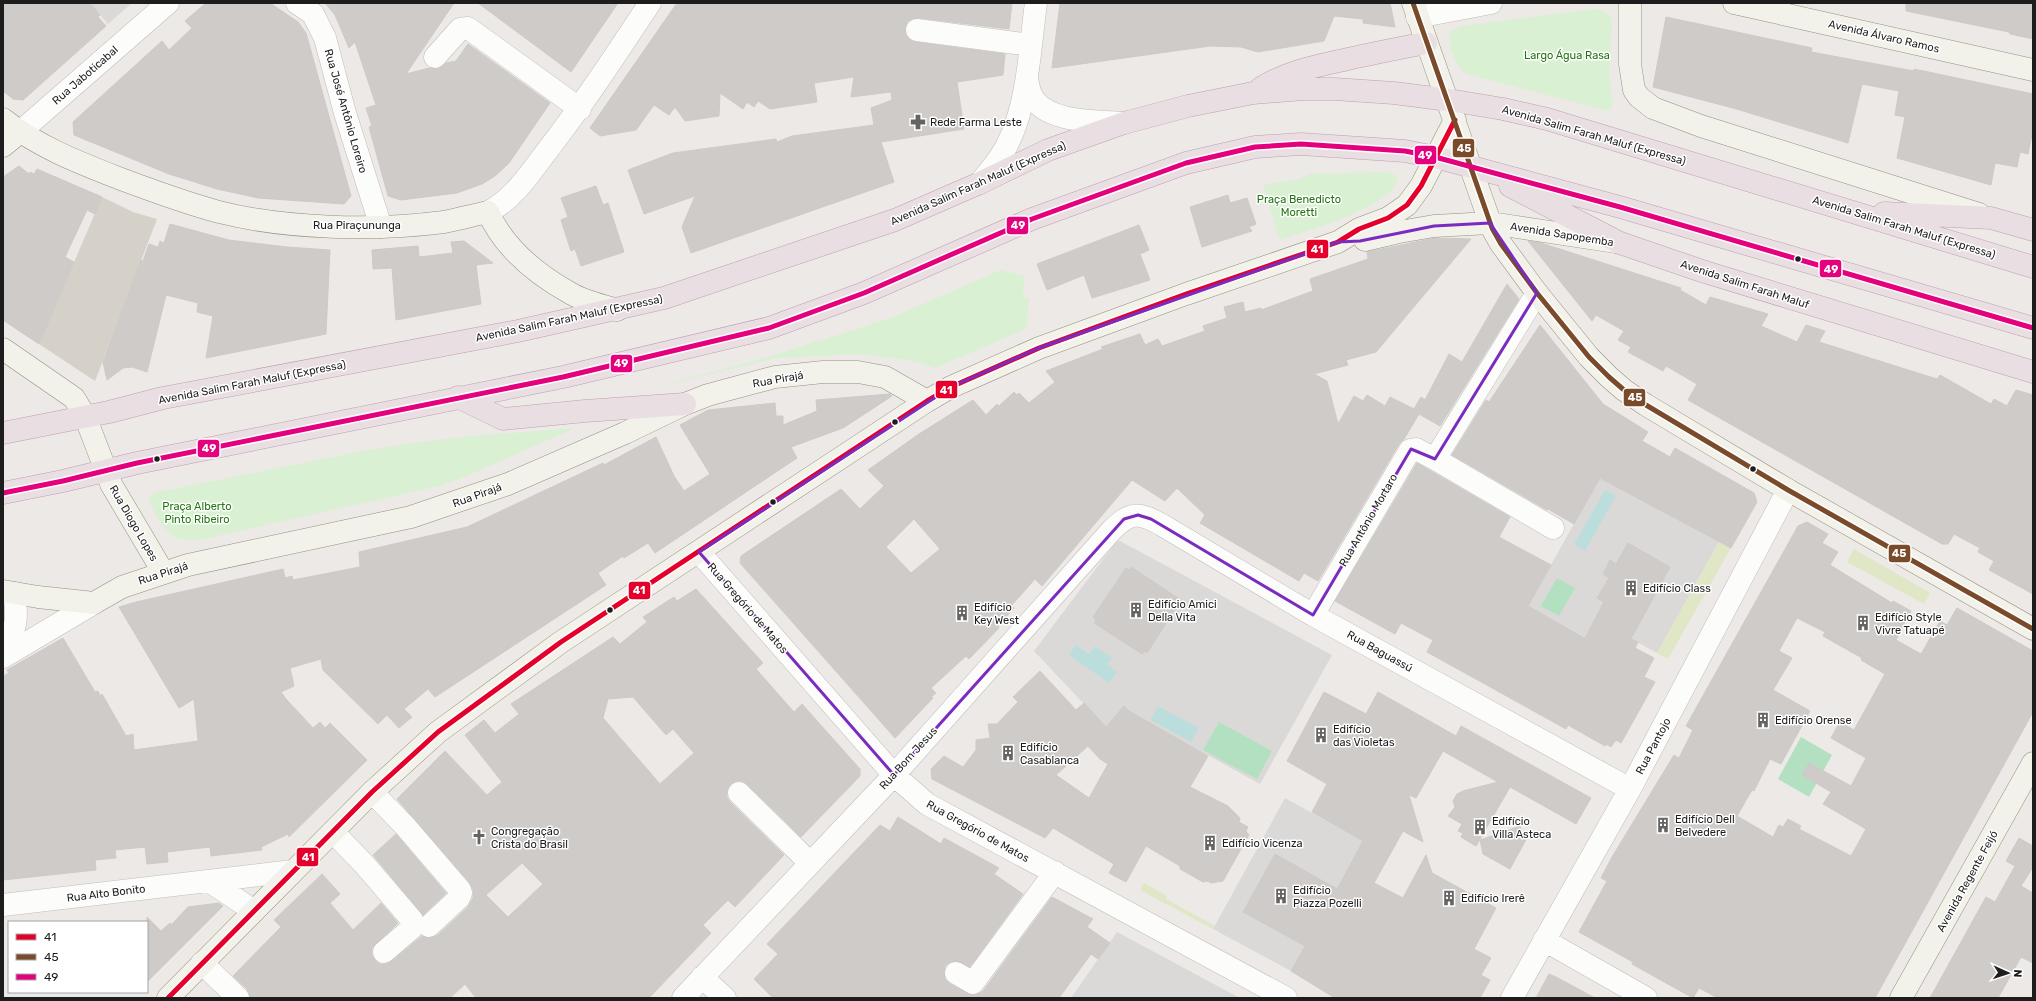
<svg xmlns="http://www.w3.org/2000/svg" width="2036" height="1001" viewBox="0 0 2036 1001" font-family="Rubik,sans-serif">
<rect width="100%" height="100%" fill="#ece9e6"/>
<path fill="#dbd9d8" d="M90,3H132L108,24Z
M1600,477L1719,542L1657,653L1595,619L1585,637L1528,606Z
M1120,541L1332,655L1260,784L1137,716L1120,742L1034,651L1116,542Z
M1285,798L1363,841L1291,971L1213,929Z
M1117,932L1240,998H1071Z"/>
<path fill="#d5d1c8" d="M102,197L133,212L157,219L95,381L39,344Z"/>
<path fill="#e0e7c6" d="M1719,542L1731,548L1668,659L1657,653Z
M1854,549L1930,593L1924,604L1847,562Z
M1144,883L1167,896L1166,899L1215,926L1213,929L1140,890Z"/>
<path fill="#daf0d2" d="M1595,9C1604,10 1609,12 1612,21L1609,75L1613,105L1609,111L1466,74C1457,67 1445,42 1451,31L1462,26Z
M1387,172L1395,175L1398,180C1387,209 1309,230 1280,240L1263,185L1299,179L1310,174Z
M1001,270L1024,276L1023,297L1029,298L1026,329L935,368L909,360L861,354L776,358L644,390L768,357L891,318Z
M575,428L462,478L439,486L204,539C171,545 165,531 150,504L149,500L154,493L363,451L419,442L471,436Z"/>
<path fill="#b3e0c1" d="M1557,578L1575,588L1559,616L1541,606Z
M1219,722L1272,751L1257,779L1203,750Z
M1801,737L1832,755L1809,797L1778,779Z"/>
<path fill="#bbdedc" d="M1605,490L1616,496L1585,551L1574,544Z
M1076,645L1089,654L1095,646L1112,658L1107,664L1117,672L1109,683L1069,655Z
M1158,706L1199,728L1191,742L1151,720Z"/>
<path fill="#cecbc9" stroke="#cfcac8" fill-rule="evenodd" d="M3,3H90L100,15L98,17L106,26L23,100L13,99L3,91Z
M206,3H270L298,22L306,33L351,196L344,204L258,198L217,189L169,174L74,135L73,122L162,41L169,50L192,28L185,21Z
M325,3H454L406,74L429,68L439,69L446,63L456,61L468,44L550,103L509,163L495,176L482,184L457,193L401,200L388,196L369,127L372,126L366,108L376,105L355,42L349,48L335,15Z
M478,3H618L571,72Z
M677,3H1012L1009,29L919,18L912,19L907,22L905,28L906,35L910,40L915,42L1005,54L1003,75L957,82L964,129L881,142L894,182L691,253L682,227L695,196L644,214L628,170L673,153L776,139L777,142L792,136L874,125L871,108L892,100L891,92L851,97L854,77L814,83L817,102L770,109L758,101L754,107L747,102L743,109L720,93L719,116L685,121L675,107L669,115L654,105L636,130L600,136L590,128Z
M1060,3H1390L1395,27L1363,23V19L1334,16L1324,41L1258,52L1241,47L1210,46L1052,68Z
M1906,3H2033V39L2010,34L2009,32L1906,11Z
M1666,17L1812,48L1811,52L1914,71V69L2033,94V140L2031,139L2028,154L2020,152L2017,167L1995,163L1991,185L1897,158L1905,117L1895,115L1899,91L1862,84L1848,143L1733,108L1653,87Z
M19,166L29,174L30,172L34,174L37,169L102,197L95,214L87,210L65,257L74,262L39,344L3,320V177Z
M596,186L603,205L608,203L624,252L581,266L575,249L571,251L561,220L568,217L561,198Z
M1228,195L1230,203L1247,198L1256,224L1249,227L1252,231L1202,247L1190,207Z
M170,224L229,240L287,247L330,250L326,334L206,358L213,316L197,312L198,303L166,295L147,372L132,367L123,368L107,380L103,362L141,260L143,261L149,244L158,247L160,241L164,243Z
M1139,225L1149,250L1140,254L1150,280L1092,298L1084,275L1047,290L1037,264Z
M1435,238L1471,239L1376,352L1346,360L1348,365L1314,374L1327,381L1338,424L1354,396L1363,401L1367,395L1385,406L1390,397L1414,409L1421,397L1425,400L1449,354L1462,362L1507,284L1519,299L1440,426L1419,414L1404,439L1399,444L1318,581L1304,573L1299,581L1200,523L1205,515L1177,488L1165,501L1132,480L1042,586L1035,579L1011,606L1014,608L998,626L999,628L969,659L966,656L931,688L936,693L931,697L933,698L895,738L740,563L741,556L841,489L860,509L884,486L868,470L919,434L973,400L986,415L997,404L999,406L1014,392L1017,395L1019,393L1029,403L1055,382L1046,371L1103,349L1101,347L1140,334L1145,345L1158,339L1162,346L1205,331L1203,326L1227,318L1224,307L1243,302L1245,312L1261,308V310L1313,291L1310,279L1368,259L1367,252ZM914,519L940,549L911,573L886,547Z
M464,241L493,263L476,265L481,304L396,320L392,268L373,269L372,250L418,246L419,257L453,253L451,242Z
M1528,241L1541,243L1681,288L1680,290L1706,305L1710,297L1768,314L1761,326L1797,342L1806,325L1825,331L1819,342L1937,379L1940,375L1991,404L1994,399L2007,406L2016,390L2033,395V594L1989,570L1994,561L1978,552L1980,548L1954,534L1948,544H1942L1688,400L1697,384L1666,366L1663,371L1628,352L1631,347L1618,340L1624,331L1596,315L1592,321Z
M1540,325L1603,404L1648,432L1642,441L1670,457L1675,448L1754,493L1757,502L1731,548L1600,478L1574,524L1548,509L1547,510L1452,455L1486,400L1489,402Z
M890,394L892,396L843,428L791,447L797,458L655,553L648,543L624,558L623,556L598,573L606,585L435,697L428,689L404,709L412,717L399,728L387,715L378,724L323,670L321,659L290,668L294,686L281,692L286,699L313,728L320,722L325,728L330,723L367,760L289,837L288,834L261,847L262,850L211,856L210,847L167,852L168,862L147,864L145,847L115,850L116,858L95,860L96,870L3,880V676L9,673L7,670L63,638L95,692L98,691L100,696L102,694L126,736L133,734L134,750L198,741L194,699L179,708L119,607L136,602L283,569L285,578L292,576L293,580L360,567L359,552L467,527L603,463L604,465L656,437L674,476L684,491L710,474L680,425L708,410L775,403L776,416H783V425L817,411L816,400Z
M1417,463L1510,517L1499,537L1551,565L1528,606L1585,638L1604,602L1597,598L1609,578L1603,574L1610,560L1616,564L1628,543L1670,567L1631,639L1638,642L1635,648L1654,658L1644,677L1655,682L1621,743L1616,740L1611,747L1606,744L1605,746L1568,725L1566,729L1427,652L1433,640L1401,623L1395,634L1335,601Z
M1807,522L1828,534L1822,543L1838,552L1830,565L1892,603L1893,601L1911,611L1896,640L1921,654L1940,621L1947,625L1957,608L2033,651V712L1875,998H1718L1699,988L1693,998L1632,964L1633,962L1579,932L1607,881L1601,878L1612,857L1674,755L1679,758L1693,730L1686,726L1798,526ZM1797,618L1825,632L1823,636L1862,658L1861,660L1885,674L1854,730L1840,722L1831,738L1866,758L1851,786L1809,763L1802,775L1831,792L1823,804L1866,829L1851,856L1799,829L1801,826L1788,819L1783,827L1779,825L1773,837L1737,816L1752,790L1754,791L1770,759L1781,764L1810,711L1773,690L1792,658L1779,651Z
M1131,567L1178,598L1176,601L1179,603L1147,653L1144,651L1142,654L1094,623L1096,620L1093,617L1126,568L1129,570Z
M696,589L763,663L756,669L794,712L802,704L860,769V776L801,837L747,784L742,781H736L730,785L727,790V797L730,802L784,855L735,907L728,900L703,925L711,933L649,998H476L465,984L450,998H250L247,989L233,976L281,927L274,920L322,874L340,894L330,903L353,930L381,903L398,923L372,948V955L375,960L380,964H386L392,961L422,936L431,938L438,935L468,907L473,898V889L469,882L397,799L445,751L487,795L502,782L465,735L484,720L495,733L519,714L511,704L613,637L620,644L647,622L643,617L674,597L677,601ZM633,697L666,735L673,729L694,753L660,784L603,718L608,699ZM522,863L543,884L508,917L486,895Z
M1040,671L1076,710L1084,703L1106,727L1124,706L1129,711L1208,756L1190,787L1228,806L1240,818L1239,822L1248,827L1246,831L1249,835L1223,881L1211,883L1207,881L1203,882L1180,869V866L1146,846L1126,882L1109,873L1114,864L1053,828L1045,838L932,779L931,769L944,756L963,767L976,750V740L990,738L988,724H997L1018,702L1013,697ZM1088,746L1100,759L1108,764L1089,798L1056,775Z
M1324,692L1366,714L1378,692L1456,736L1461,726L1591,798L1576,824L1510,787L1476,846L1461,837L1463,833L1458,831L1462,824L1448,816L1455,807L1453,801L1457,794L1463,791L1498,782L1443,751L1416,798L1409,795L1423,842L1403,831L1374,883L1403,898L1426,855L1432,873L1496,908L1474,949L1491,958L1481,975L1490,980L1480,998H1335L1291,971L1305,946L1243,912L1275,854L1337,889L1363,841L1312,812L1327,784L1287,761Z
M898,817L941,844L944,838L999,868L994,874L1023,894L970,967L956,961L950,962L945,966L944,973L945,979L950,984L972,995L978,994L983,991L1052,897L1093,919L1087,927L1110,943L1098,959L1091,954L1059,998H773L754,979L778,954L767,944L880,825L890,831Z
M1520,826L1522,833L1528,836L1510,869L1483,854L1480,840Z
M396,834L446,893L423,915L373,855Z
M2019,838L2033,846V867L2021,886L2033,893V963L2021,957L1998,998H1930L1986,897L1995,902L2015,866L2006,861Z
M219,903L223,906L147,982V917L161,931L170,923L171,925L188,907Z
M1549,974L1556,977L1595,998H1536Z"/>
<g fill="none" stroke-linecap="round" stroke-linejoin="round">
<g stroke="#bfbebc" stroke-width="23">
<path id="street" d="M297,3L313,14L325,38L345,113L381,227
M1417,17L1491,3
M917,30L1031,45
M435,57L460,29L468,28L580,109
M1027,78C1028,84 1029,91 1032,96C1046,123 1097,121 1124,123
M20,132L168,3
M980,183C990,170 1002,157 1008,143C1028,104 1030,46 1036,3
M488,212C514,199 530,173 547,151C584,103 617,53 650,3
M1435,459L1537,293
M699,552L894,775L927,804L1286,998
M1313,615L1410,450L1416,449L1435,459L1553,528
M3,651C17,628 18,619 14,593
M3,657L94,603
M372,792L405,826L460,890L461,893L459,898L429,926
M739,793L810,863
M333,832L364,864L412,920V928L384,952
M209,881L254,911
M3,905L293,871
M1544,940L1646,998
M202,963L238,998
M956,973L973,983L1055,872
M702,977L725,998
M683,998L894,775L1111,531C1131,511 1138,512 1162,525L1313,615L1630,789
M1512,998L1630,789L1788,490"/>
</g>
<g stroke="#95907f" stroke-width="23">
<path id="secondary" d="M1413,3L1492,228L1501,244L1537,293L1589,357L1609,377L1624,390L1646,405L1788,490L2033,629
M1630,3V64L1634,90L1639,97L1653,108L1701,126L1979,214
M1734,3L2033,70
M3,119C38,147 80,163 121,179C153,191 186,203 219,212C287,229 374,231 444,222C459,219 474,215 488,212C504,248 536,274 570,293C583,301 602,305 617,310
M3,146L20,132
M1365,240L1399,232L1434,226L1490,223L1616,242
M3,349L74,398L85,416L111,484L163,572
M3,591L38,597L94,603L122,587L188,565L411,517L508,484L625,433L685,404L708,395L775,377L823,372H858L885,377L927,401
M168,998L372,792L438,732L561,642L927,401L951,387L1039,348L1186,294L1338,242L1359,229L1388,218L1407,205L1421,186L1455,120
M1901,998L2033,763"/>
</g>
<g stroke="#bf9fb0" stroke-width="23">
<path id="highway" d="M1261,88C1288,71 1317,66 1348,59C1374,53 1400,48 1426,43
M1510,186L1620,243L1705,272L2033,372
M1884,213L1991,218L2033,230
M458,397L503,419L585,411L685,404
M3,433L109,412L163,398L518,331L664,298L895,220L980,183L1048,150L1124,123L1188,106L1253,93L1303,89H1334L1394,93L1449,100L1503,109L1547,119L2033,267
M3,493L63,481L137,463L563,377L769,328L864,293L1032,219L1186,163L1255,147L1301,144L1405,151L1435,157L1620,207L2033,328"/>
</g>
<use href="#street" stroke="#fcfcfb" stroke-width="22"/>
<use href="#secondary" stroke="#f2f1ea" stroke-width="22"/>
<use href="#highway" stroke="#e9dfe3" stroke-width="22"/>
<g stroke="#fff" stroke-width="8">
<path id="bus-1" d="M168,998L372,792L438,732L561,642L927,401L951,387L1039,348L1186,294L1338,242L1359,229L1388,218L1407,205L1421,186L1455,120"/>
</g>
<g stroke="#fff" stroke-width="8">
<path id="bus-2" d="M1413,3L1492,228L1501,244L1537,293L1589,357L1609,377L1624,390L1646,405L1788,490L2033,629"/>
</g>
<g stroke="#fff" stroke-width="8">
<path id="bus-3" d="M3,493L63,481L137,463L563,377L769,328L864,293L1032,219L1186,163L1255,147L1301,144L1405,151L1435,157L1620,207L2033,328"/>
</g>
<use href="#bus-1" stroke="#e4002b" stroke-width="5"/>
<use href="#bus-2" stroke="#7a4b2a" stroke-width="5"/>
<use href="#bus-3" stroke="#e5007d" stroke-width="5"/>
</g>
<path fill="none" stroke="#7b2cbf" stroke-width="3" stroke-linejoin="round" d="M1490,223L1537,293L1435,459L1411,449L1313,615L1151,519L1138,515L1124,519L894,775L699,552L951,387L1039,348L1338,242L1360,241L1434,226Z"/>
<defs>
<g id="pharmacy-bare" transform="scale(1.2)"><path d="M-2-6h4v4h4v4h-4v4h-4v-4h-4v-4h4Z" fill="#656463" stroke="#fff" stroke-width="2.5" paint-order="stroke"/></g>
<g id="building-bare" transform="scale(1.2)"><path d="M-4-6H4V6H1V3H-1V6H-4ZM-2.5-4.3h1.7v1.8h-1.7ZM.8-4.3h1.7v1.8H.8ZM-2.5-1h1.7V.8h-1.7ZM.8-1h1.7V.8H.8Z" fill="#656463" stroke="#fff" stroke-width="2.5" paint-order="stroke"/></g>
<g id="church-bare" transform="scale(1.2)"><path d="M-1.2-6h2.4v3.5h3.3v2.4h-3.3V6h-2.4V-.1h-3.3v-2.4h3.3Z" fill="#656463" stroke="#fff" stroke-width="2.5" paint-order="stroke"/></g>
</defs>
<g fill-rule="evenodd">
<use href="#pharmacy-bare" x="918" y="122"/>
<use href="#building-bare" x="1631" y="588"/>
<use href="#building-bare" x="1136" y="610"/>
<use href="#building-bare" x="962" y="613"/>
<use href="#building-bare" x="1863" y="623"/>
<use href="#building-bare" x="1763" y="720"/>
<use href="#building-bare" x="1321" y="735"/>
<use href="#building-bare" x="1008" y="753"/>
<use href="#building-bare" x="1663" y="825"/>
<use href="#building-bare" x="1480" y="827"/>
<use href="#church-bare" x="479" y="837"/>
<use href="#building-bare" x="1210" y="843"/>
<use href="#building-bare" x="1281" y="896"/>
<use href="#building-bare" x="1449" y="898"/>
</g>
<g fill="#1d1d1d" stroke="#fff" stroke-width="1.5">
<circle cx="1798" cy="259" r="3.5"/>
<circle cx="895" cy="422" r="3.5"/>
<circle cx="157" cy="459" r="3.5"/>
<circle cx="1753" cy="469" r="3.5"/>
<circle cx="773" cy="502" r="3.5"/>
<circle cx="610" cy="610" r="3.5"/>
</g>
<g text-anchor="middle" stroke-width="3" stroke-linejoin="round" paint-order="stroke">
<g font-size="11" fill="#1d1d1d" stroke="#fff">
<text transform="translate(1884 36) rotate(13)" y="4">Avenida Álvaro Ramos</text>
<text transform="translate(85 75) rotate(-41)" y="4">Rua Jaboticabal</text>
<text transform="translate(346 111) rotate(74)" y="4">Rua José Antônio Loreiro</text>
<text transform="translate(1594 135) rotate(16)" y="4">Avenida Salim Farah Maluf (Expressa)</text>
<text transform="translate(978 183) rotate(-24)" y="4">Avenida Salim Farah Maluf (Expressa)</text>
<text x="357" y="229">Rua Piraçununga</text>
<text transform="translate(1904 227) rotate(17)" y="4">Avenida Salim Farah Maluf (Expressa)</text>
<text transform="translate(1562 234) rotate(9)" y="4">Avenida Sapopemba</text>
<text transform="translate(1745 284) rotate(18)" y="4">Avenida Salim Farah Maluf</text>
<text transform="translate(569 318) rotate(-12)" y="4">Avenida Salim Farah Maluf (Expressa)</text>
<text transform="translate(778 379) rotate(-10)" y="4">Rua Pirajá</text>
<text transform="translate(252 382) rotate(-11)" y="4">Avenida Salim Farah Maluf (Expressa)</text>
<text transform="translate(477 495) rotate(-20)" y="4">Rua Pirajá</text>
<text transform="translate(1368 520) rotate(-60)" y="4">Rua Antônio Mortaro</text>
<text transform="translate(134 523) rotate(60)" y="4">Rua Diogo Lopes</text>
<text transform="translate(163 573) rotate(-18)" y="4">Rua Pirajá</text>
<text transform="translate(748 608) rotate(49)" y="4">Rua Gregório de Matos</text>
<text transform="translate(1380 651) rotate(29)" y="4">Rua Baguassú</text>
<text transform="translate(1653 746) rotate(-62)" y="4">Rua Pantojo</text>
<text transform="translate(908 758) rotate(-48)" y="4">Rua Bom Jesus</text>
<text transform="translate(978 831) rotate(29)" y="4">Rua Gregório de Matos</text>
<text transform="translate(1967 881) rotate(-61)" y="4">Avenida Regente Feijó</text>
<text transform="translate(106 893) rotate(-7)" y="4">Rua Alto Bonito</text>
</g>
<g font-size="11" fill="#227611" stroke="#fff">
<text x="1567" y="59">Largo Água Rasa</text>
<text x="1299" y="203">Praça Benedicto<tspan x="1299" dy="13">Moretti</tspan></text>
<text x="197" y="510">Praça Alberto<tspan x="197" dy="13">Pinto Ribeiro</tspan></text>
</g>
<g font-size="11" fill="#1d1d1d" stroke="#fff" text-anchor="start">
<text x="930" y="126">Rede Farma Leste</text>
<text x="1643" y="592">Edifício Class</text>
<text x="1148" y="608">Edifício Amici<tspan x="1148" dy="13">Della Vita</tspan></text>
<text x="974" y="611">Edifício<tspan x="974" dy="13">Key West</tspan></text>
<text x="1875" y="621">Edifício Style<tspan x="1875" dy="13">Vivre Tatuapé</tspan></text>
<text x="1775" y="724">Edifício Orense</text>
<text x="1333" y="733">Edifício<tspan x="1333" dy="13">das Violetas</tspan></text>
<text x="1020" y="751">Edifício<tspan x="1020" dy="13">Casablanca</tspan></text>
<text x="1675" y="823">Edifício Dell<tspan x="1675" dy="13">Belvedere</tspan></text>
<text x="1492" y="825">Edifício<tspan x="1492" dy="13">Villa Asteca</tspan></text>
<text x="491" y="835">Congregação<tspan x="491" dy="13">Crista do Brasil</tspan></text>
<text x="1222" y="847">Edifício Vicenza</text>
<text x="1293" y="894">Edifício<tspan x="1293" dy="13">Piazza Pozelli</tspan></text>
<text x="1461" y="902">Edifício Irerê</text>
</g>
</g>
<g stroke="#fff" stroke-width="1.5">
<rect x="1452" y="138" width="23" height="20" rx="4" fill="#7a4b2a"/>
<rect x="1414" y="145" width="23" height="20" rx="4" fill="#e5007d"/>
<rect x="1006" y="216" width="23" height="19" rx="4" fill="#e5007d"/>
<rect x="1306" y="239" width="23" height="20" rx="4" fill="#e4002b"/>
<rect x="1819" y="259" width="23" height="19" rx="4" fill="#e5007d"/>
<rect x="610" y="354" width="23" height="19" rx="4" fill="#e5007d"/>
<rect x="935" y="380" width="23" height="19" rx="4" fill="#e4002b"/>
<rect x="1623" y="388" width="23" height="19" rx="4" fill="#7a4b2a"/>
<rect x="197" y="439" width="23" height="19" rx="4" fill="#e5007d"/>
<rect x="1888" y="544" width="23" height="19" rx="4" fill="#7a4b2a"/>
<rect x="628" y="581" width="23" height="19" rx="4" fill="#e4002b"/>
<rect x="296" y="847" width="23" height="20" rx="4" fill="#e4002b"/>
</g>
<g font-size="11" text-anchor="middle" font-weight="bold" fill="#fff">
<text x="1464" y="152">45</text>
<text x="1425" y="159">49</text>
<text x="1018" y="229">49</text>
<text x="1317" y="253">41</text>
<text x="1831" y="273">49</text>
<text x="621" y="367">49</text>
<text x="946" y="394">41</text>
<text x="1635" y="401">45</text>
<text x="209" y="452">49</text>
<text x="1899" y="557">45</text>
<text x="639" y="594">41</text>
<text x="308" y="861">41</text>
</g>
<rect width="2036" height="1001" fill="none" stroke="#1d1d1d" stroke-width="8"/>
<rect x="8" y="921" width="140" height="72" fill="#ffffff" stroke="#a5a5a5"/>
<rect x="16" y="934" width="20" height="6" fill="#e4002b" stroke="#a5a5a5"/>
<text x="44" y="941" font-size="12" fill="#1d1d1d">41</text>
<rect x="16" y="954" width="20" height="6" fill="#7a4b2a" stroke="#a5a5a5"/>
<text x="44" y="961" font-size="12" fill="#1d1d1d">45</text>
<rect x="16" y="974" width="20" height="6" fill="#e5007d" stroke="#a5a5a5"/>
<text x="44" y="981" font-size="12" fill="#1d1d1d">49</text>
<g transform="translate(2008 973) rotate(93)" stroke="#ffffff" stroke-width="3" paint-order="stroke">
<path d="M0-3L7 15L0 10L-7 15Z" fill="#1d1d1d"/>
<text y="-6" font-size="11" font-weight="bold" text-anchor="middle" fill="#1d1d1d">N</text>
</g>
</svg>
